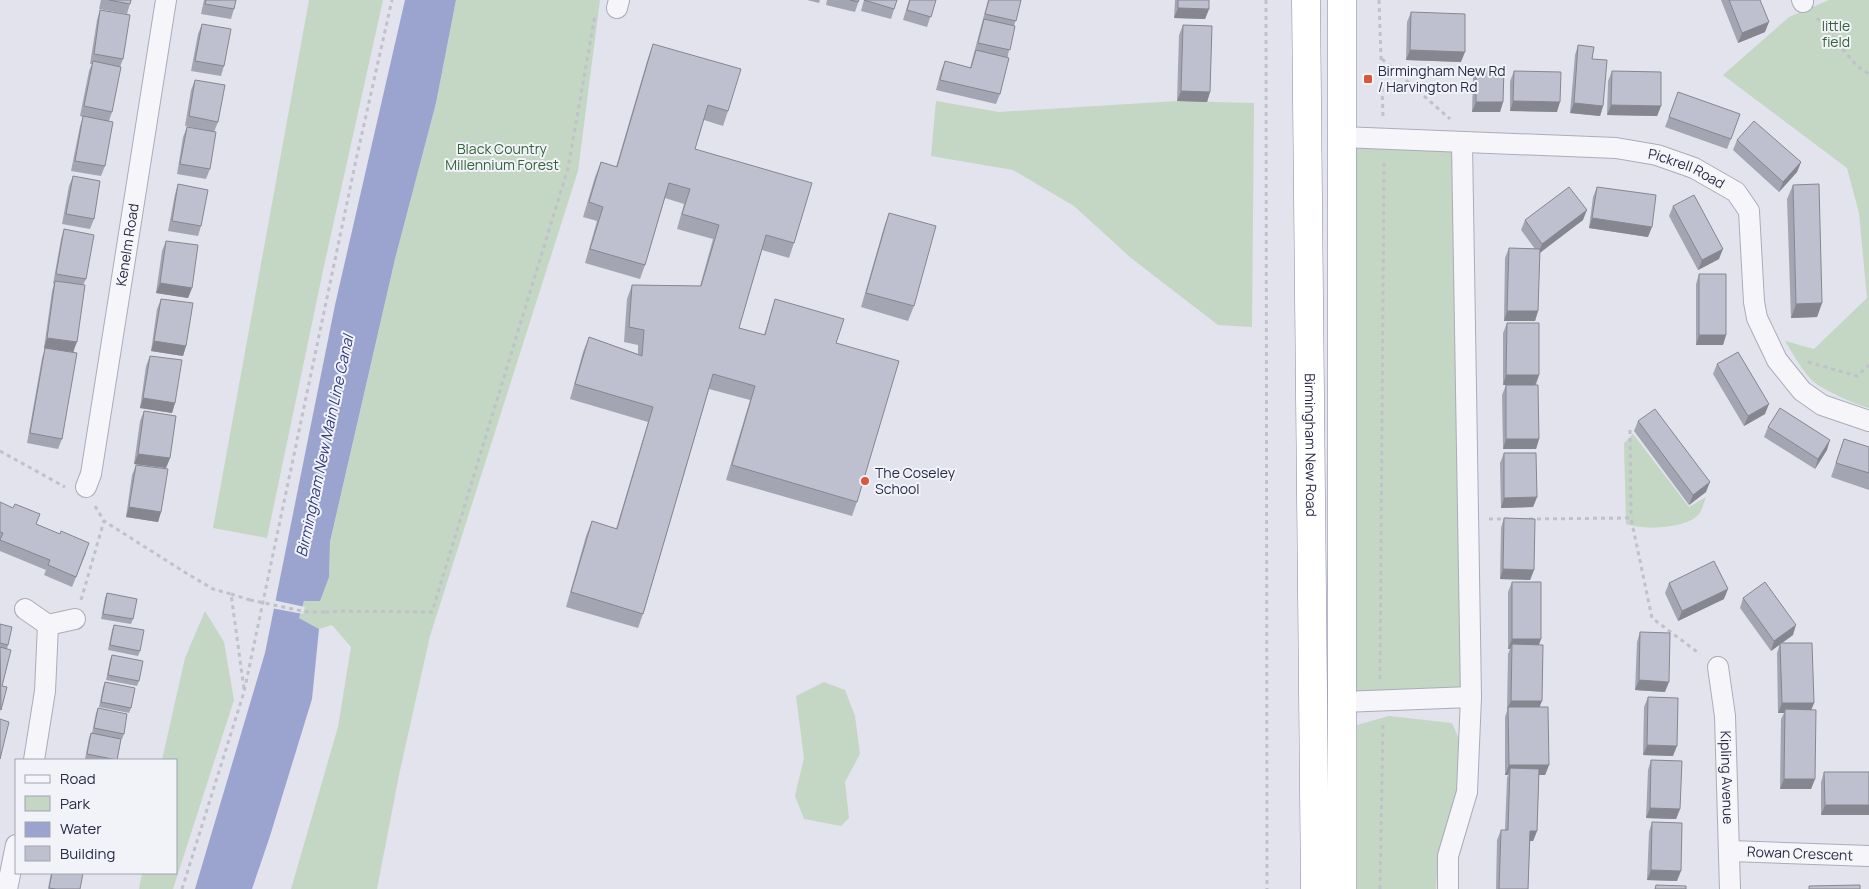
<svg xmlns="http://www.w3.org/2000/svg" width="1869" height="889" viewBox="0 0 1869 889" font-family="Manrope,sans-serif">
<rect width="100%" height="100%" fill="#e2e3ec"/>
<path fill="#c3d7c4" d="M309,0H383L324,266L267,538L213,528Z
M456,0H600L578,171L430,636L399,775L377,889H291L338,727L351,647L332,625L319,629L299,618L304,601L329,577L330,543L395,259L436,103Z
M1829,0H1869V408C1854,404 1828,392 1815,383C1804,374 1793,354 1785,341L1814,349L1867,298L1859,213L1847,168L1723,75L1789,17Z
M936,101L999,112L1177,101L1254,103L1252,327L1218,325L1131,258L1074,206L1013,170L931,156Z
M1342,137L1462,143L1471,697L1352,701Z
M1633,434L1689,507L1706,497C1704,502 1702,511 1698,515C1685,529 1643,530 1626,524L1624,443Z
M205,611L224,642L234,700L173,889H139L142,873H176V760H162L185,658Z
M824,682L845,690L855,716L860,754L845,782L849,818L841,826L804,819L795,796L804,758L796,696Z
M1389,716L1452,723L1461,744L1462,793L1437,875L1436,889H1357V725Z"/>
<path fill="#9aa4cf" d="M405,0H456L436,103L395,259L330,542L329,577L320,601H304L299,618L319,629L312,699L270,836L252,889H195L265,653L335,305Z"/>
<path fill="#e2e3ec" d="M273,600L305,607L303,614L271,608Z"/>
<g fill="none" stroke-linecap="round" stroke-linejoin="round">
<g stroke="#aaacba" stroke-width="22">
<g id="street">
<path d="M1802,0L1803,2"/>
<path d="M617,8L619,0"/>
<path id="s1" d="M1342,137L1616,148L1657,155L1694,168L1736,192L1749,211L1754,302L1757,318L1777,360L1802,391L1822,405L1869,421"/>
<path d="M1462,143L1471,697"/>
<path id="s2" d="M86,487L91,474L166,0"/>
<path d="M25,609L48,625L75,619"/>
<path id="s3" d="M1718,667L1725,716L1730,889"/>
<path d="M1342,702L1471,697L1467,792L1448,856V889"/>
<path d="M34,760L45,691L48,625"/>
<path id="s4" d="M1730,851L1869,856"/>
<path d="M7,889L16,845"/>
</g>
</g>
<g stroke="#888aa4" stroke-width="29">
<g id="highway">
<path id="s5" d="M1306,0L1315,889"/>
<path d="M1342,0V889"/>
</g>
</g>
<path stroke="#c0c1cb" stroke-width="3" stroke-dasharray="4 4" stroke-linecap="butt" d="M1266,0L1267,889
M1379,0L1383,116
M1817,18L1856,65L1869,74
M1382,59L1450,119
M1808,362L1857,376L1869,365
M1630,430L1631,518
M0,451L65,487
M95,506L104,521L186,573L213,589L231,594L244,689
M1489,519H1508
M1529,519L1631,518L1652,618L1700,654
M231,594L250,600
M81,600L104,521
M325,612L339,611L432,612L568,168L595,15
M1380,679L1384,160
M182,889L244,692L356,160L392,0
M1380,889L1383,722"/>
<use href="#street" stroke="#f6f6fa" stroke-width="20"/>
<use href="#highway" stroke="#fff" stroke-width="28"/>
<path stroke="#c0c1cb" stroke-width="3" stroke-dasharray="4 4" stroke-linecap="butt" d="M250,600L307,612H325"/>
</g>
<path fill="#a4a5b2" d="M101,0H131L127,14L99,9Z
M204,0H236L234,9L231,19L201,14Z
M807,0H820L819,3Z
M827,0H859L855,12L826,5Z
M864,0H897L891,19L861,11Z
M909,0H936L927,27L903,20Z
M988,0H1021L1014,26L1000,94L996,104L936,90L941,71L945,61L970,68Z
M1175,0H1209V9L1205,19L1174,18Z
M1721,0H1760L1765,32L1738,43Z
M100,10L123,59L120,67L112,112L109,121L105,166L101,176L71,171L80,126L83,117L80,116L89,71L92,64H90L97,20Z
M1411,12L1461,62L1406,60L1407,22Z
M202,24L224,66L221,76L191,71L198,34Z
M1183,25L1210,92L1207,102L1177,101L1179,35Z
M653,44L728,111L723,126L704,120L695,149L794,243L789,258L762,250L739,328L764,335L775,299L836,343L857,502L852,516L726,480L750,400L709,389L643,614L638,628L566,607L586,536L592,521L616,529L648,422L570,399L583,352L589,337L638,354V345L624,342L627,299L632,285L700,286L713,239L677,229L684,204L665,198L645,265L640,279L585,263L597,221L583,217L595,177L601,162L616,167L648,58Z
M1578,45L1592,59L1603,106L1600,116L1570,113L1575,55Z
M1476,68L1503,102L1500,112H1472L1473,78Z
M1514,71L1557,112L1510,111V81Z
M1612,71L1661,106L1657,116L1607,115L1608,81Z
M195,80L218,122L214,132L185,126L191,90Z
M1678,92L1731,139L1727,149L1665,127Z
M187,127L210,169L206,179L177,174L183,137Z
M1737,140L1801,162L1797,172L1779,192L1733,150Z
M73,176L94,219L90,229L62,224L69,186Z
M178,184L201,226L198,236L168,231L175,194Z
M1793,185L1822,303L1817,317L1791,318L1787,199Z
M1597,187L1648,237L1589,228L1593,197Z
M1673,206L1719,259L1698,270L1669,216Z
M889,213L914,306L908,321L861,307L884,227Z
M1525,220H1583L1540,253L1538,311L1535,321H1504L1505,258L1509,248L1535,249L1521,230Z
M64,229L86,279L83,285L62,439L58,449L27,443L42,358L45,349L44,348L52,291L54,284H53L61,239Z
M166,241L192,288L188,298L156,293L162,251Z
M1699,274L1726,335L1723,345H1696V284Z
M161,299L186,346L183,356L151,351L157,309Z
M1507,323L1539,375L1536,385L1539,439L1536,449H1503L1502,395L1506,385H1514H1503V333Z
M150,356L175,403L172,413L140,408L146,366Z
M1717,364L1765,414L1744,426L1713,374Z
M144,411L170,458L166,468L134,464L140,421Z
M1638,421L1706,492L1689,505L1634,431Z
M1768,427L1827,450L1815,469L1764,437Z
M1844,439L1869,447V490L1831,477Z
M1504,453L1537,497L1533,507L1501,508L1500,463Z
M136,465L161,512L158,522L126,517L132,475Z
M0,502L86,553L72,587L44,575L46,570L0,551Z
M1504,518L1534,570L1530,580L1500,579L1501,528Z
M1512,582L1541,639L1539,645L1540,707L1549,765L1545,775H1539L1537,831L1533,841H1530L1528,889H1496L1497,840L1501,830H1505L1507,778L1508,775H1505V717L1507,711L1508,654L1510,649H1508V592Z
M1669,583L1724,599L1678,621L1665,593Z
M107,593L133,619L131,624L101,619L105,598Z
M1743,598L1793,635L1781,643L1814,703L1811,710L1815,779L1811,789H1780L1781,719L1784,713H1778L1777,653L1780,644L1771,651L1740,608Z
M0,624L8,645L7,649L2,686L7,687L0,712Z
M114,625L140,651L138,656L108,650L112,630Z
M1640,632L1665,692L1635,690L1637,642Z
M112,655L139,681L137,686L106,680L110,660Z
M105,682L131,708L129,713L99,707L103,687Z
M1648,697L1673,756L1643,755L1644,707Z
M98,708L124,734L122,739H121L117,760H93L85,759L89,738L91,733H92L96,713Z
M1651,760L1680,809L1676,819L1646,818L1648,770Z
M1824,772H1869L1821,815V782Z
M1652,822L1677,881L1647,880L1649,832Z
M51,873H80V889H48Z"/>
<path fill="#868691" d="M1178,8L1209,9L1205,19L1174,18Z
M1769,22L1765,32L1738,43L1742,33Z
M1410,50L1465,52L1461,62L1406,60Z
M1181,91L1210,92L1207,102L1177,101Z
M1513,101L1560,102L1557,112L1510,111Z
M1476,102H1503L1500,112H1472Z
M1574,103L1603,106L1600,116L1570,113Z
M1611,105L1661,106L1657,116L1607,115Z
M1801,162L1797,172L1779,192L1783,182Z
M1587,210L1583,220L1538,254L1542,244Z
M1592,218L1652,227L1648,237L1589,228Z
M1723,249L1719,259L1698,270L1702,260Z
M160,283L192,288L188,298L156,293Z
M1822,303L1817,317L1791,318L1796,304Z
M1507,311H1538L1535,321H1504Z
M1699,335H1726L1723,345H1696Z
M47,338L77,342L73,352L44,348Z
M154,341L186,346L183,356L151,351Z
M1506,375H1539L1535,385H1503Z
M143,398L175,403L172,413L140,408Z
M1769,404L1765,414L1744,426L1748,416Z
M1506,439H1539L1536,449H1503Z
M1830,440L1827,450L1815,469L1818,459Z
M138,454L170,458L166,468L134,464Z
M1710,482L1706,492L1689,505L1693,495Z
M1537,497L1533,507L1501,508L1504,498Z
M129,507L161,512L158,522L126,517Z
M1503,569L1534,570L1530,580L1500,579Z
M1728,589L1724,599L1678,621L1682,611Z
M1796,625L1793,635L1771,651L1774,641Z
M1512,639H1541L1537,649L1512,644L1510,649H1508Z
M1639,680L1669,682L1665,692L1635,690Z
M1511,701H1542L1538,711L1508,707Z
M1782,703H1814L1810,713L1785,709L1784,713H1778Z
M1647,745L1677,746L1673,756L1643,755Z
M1509,765H1549L1545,775H1510V768L1508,775H1505Z
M1784,779H1815L1811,789H1780Z
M1825,805H1869V815H1821Z
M1650,808L1680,809L1676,819L1646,818Z
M1530,831H1537L1533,841H1527Z
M1651,870L1681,871L1677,881L1647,880Z"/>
<path fill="#bfc0cf" stroke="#868691" d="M109,0H131L130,4Z
M206,0H236L234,9L205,4Z
M850,0H859L858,2Z
M864,0H897L894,9Z
M910,0H936L931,17L907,10Z
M989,0H1021L1016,21L985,14Z
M1178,0H1209V9L1178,8Z
M1729,0H1760L1769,22L1742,33Z
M100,10L130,15L123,59L94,54Z
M1411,12L1465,14V52L1410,50Z
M984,19L1015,26L1010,50L978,43Z
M202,24L231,29L224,66L195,61Z
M1183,25L1212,26L1210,92L1181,91Z
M653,44L741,69L728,111L708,105L695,149L812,183L794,243L766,235L739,328L765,335L775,299L844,319L836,343L899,361L857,502L732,465L755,386L713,374L643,614L571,592L592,521L617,529L653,407L575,384L589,337L642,356L644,330L629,327L632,285L701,286L719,225L682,214L690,189L669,183L645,265L590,249L603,207L589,202L601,162L617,167Z
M1578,45L1594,47L1592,59L1607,60L1603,106L1574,103Z
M976,50L1009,58L1000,94L940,80L945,61L971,68Z
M93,61L121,67L112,112L84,106Z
M1476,68H1504L1503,102H1476Z
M1514,71L1561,72L1560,102L1513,101Z
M1612,71L1661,72V106L1611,105Z
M195,80L225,85L218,122L189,116Z
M1678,92L1740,114L1731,139L1669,117Z
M83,116L113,122L105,166L75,161Z
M1754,121L1801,162L1783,182L1737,140Z
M187,127L216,132L210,169L180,164Z
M73,176L100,181L94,219L66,214Z
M178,184L208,190L201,226L172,221Z
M1819,184L1822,303L1796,304L1793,185Z
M1569,187L1587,210L1542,244L1525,220Z
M1597,187L1656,195L1652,227L1592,218Z
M1694,195L1723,249L1702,260L1673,206Z
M889,213L936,226L914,306L866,293Z
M64,229L94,235L86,279L56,274Z
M166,241L198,245L192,288L160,283Z
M1509,248L1540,249L1538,311H1507Z
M1699,274H1726V335H1699Z
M55,281L85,285L77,342L47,338Z
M161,299L193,303L186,346L154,341Z
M1507,323H1539V375H1506Z
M45,348L77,353L62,439L30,433Z
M1738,352L1769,404L1748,416L1717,364Z
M150,356L182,360L175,403L143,398Z
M1506,385H1538L1539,439H1506Z
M1780,408L1830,440L1818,459L1768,427Z
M1655,409L1710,482L1693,495L1638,421Z
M144,411L176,416L170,458L138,454Z
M1844,439L1869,447V473L1836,463Z
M1504,453H1536L1537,497L1504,498Z
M136,465L168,469L161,512L129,507Z
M0,502L13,508L15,504L40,514L36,524L60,534L61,531L89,543L76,577L48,565L50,560L0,540L3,533L0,532Z
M1504,518L1535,519L1534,570L1503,569Z
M1714,561L1728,589L1682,611L1669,583Z
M1512,582H1541V639H1512Z
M1765,582L1796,625L1774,641L1743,598Z
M107,593L137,599L133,619L103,614Z
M0,624L12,627L8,645L0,643Z
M114,625L144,630L140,651L110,645Z
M1640,632L1670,633L1669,682L1639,680Z
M1780,643H1812L1814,703H1782Z
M1512,644L1543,645L1542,701H1511Z
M0,647L11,650L2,686L7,687L1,710Z
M112,655L143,661L139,681L108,675Z
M105,682L135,688L131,708L101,702Z
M1648,697L1678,698L1677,746L1647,745Z
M1508,707H1548L1549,765H1509Z
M98,708L127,714L124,734L94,728Z
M1785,709L1816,710L1815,779H1784Z
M0,719L9,722L0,759Z
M91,733L121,739L117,760L87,754Z
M1651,760L1682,761L1680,809L1650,808Z
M1510,768L1539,769L1537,831H1530L1528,889H1499L1501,830H1508Z
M1824,772H1869V805H1825Z
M1652,822L1682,823L1681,871L1651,870Z
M52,873H83L80,889H56L49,888Z
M1656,885L1686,886V889H1655Z
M1860,885V889H1809V886Z"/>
<g fill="#db563d" stroke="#f2f3f9" stroke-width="2">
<rect x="1363" y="74" width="10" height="10" rx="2.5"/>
<circle cx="865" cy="481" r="5"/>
</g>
<g text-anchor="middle" stroke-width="4" stroke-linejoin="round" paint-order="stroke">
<g font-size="14" fill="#34633a" stroke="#f2f3f9">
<text x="1836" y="31">little<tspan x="1836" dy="16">field</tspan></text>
<text x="502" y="154">Black Country<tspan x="502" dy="16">Millennium Forest</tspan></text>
</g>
<g font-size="14" fill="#282a46" stroke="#f2f3f9" text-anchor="start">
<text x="1378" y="76">Birmingham New Rd<tspan x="1378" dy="16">/ Harvington Rd</tspan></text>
<text x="875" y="478">The Coseley<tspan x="875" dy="16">School</tspan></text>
</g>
<g font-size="14" fill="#282a46" stroke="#f2f3f9">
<text dy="5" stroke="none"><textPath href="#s1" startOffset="348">Pickrell Road</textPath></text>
<text dy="5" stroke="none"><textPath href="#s2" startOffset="246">Kenelm Road</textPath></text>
<text dy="5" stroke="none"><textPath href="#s5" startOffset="445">Birmingham New Road</textPath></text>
<text dy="5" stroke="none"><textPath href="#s3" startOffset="111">Kipling Avenue</textPath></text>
<text dy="5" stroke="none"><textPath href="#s4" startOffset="70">Rowan Crescent</textPath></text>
</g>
<g font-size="15" font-style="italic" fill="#2e397e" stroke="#f2f3f9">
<text transform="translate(325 446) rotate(-78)" y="5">Birmingham New Main Line Canal</text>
</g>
</g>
<rect x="15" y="759" width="162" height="115" fill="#f2f3f9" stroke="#a1a3b1"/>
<rect x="25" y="775" width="25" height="8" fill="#f6f6fa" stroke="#a1a3b1"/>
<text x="60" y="784" font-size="15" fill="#282a46">Road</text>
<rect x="25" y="796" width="25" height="15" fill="#c3d7c4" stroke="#a1a3b1"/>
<text x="60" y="809" font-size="15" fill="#282a46">Park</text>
<rect x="25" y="822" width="25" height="15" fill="#9aa4cf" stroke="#a1a3b1"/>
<text x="60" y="834" font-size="15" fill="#282a46">Water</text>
<rect x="25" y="846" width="25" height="15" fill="#bfc0cf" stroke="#a1a3b1"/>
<text x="60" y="859" font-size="15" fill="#282a46">Building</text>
</svg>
